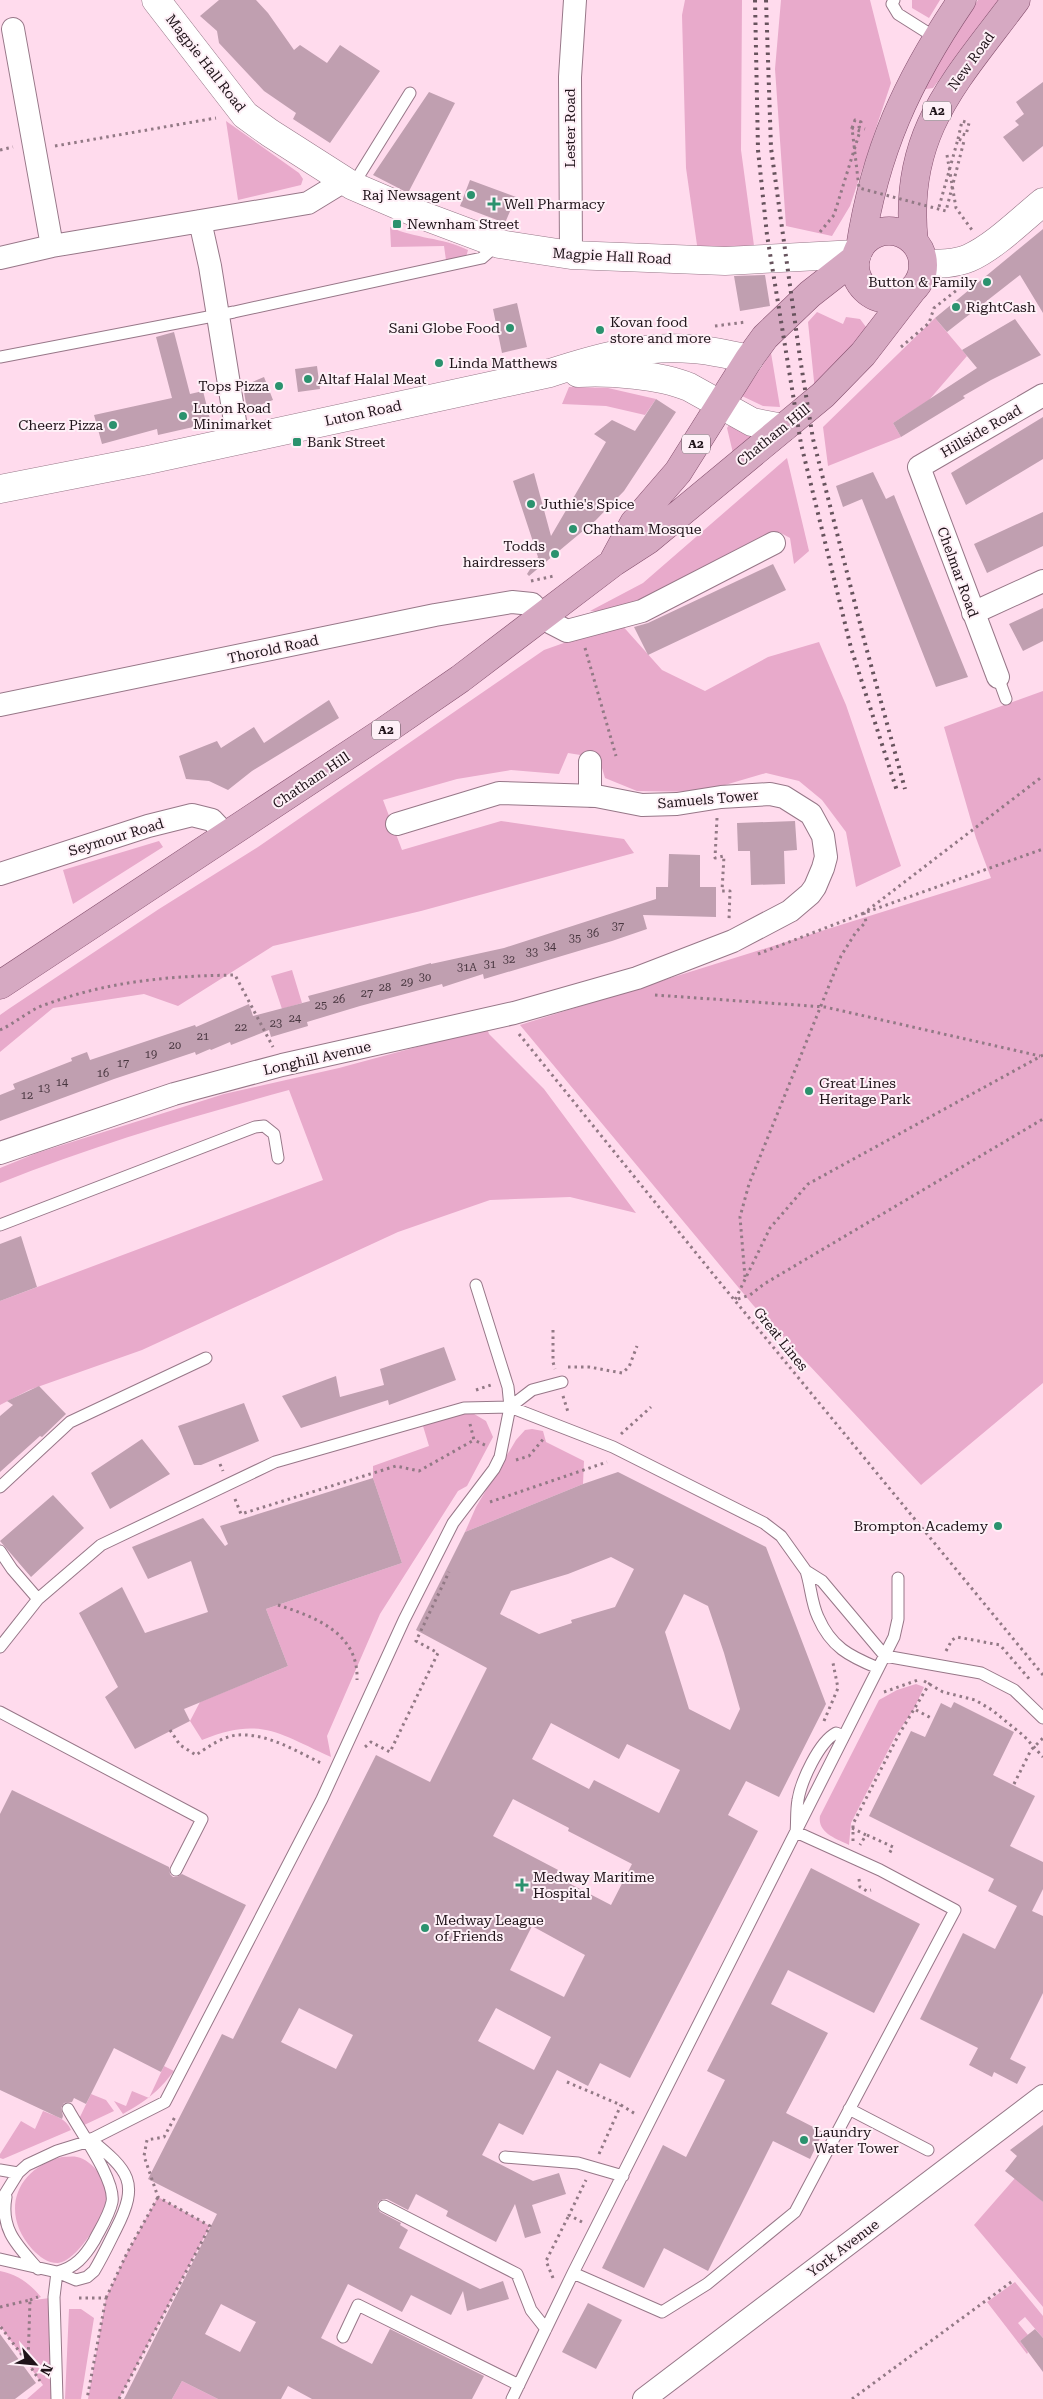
<svg xmlns="http://www.w3.org/2000/svg" width="1043" height="2399" viewBox="0 0 1043 2399" font-family="'Roboto Serif',serif">
<rect width="100%" height="100%" fill="#ffdbed"/>
<path fill="#e8aacb" d="M685,0H742L741,150L755,253L698,252L686,168L682,15Z
M781,0H870L891,83L850,206L832,236L786,226L775,69Z
M912,0H940L929,18L912,8Z
M978,0H999L933,88L926,89L925,87L951,40Z
M226,121L299,173L303,179L301,185L238,200Z
M390,227C416,239 441,237 468,250L466,257L446,260L444,246L391,247Z
M817,312L843,324L846,317L860,319L866,327L854,345L815,391L808,322Z
M935,318L967,356L929,400L893,423L901,437L828,466L823,427Z
M771,353L780,407L763,406L742,396Z
M569,387L608,388L656,399L645,415L606,406L562,404Z
M730,424L755,434L733,453L727,428Z
M787,458L809,551L794,564L790,538L779,532L614,613L590,611L643,583Z
M620,623L662,670L705,691L768,657L819,642L846,705L901,866L856,887L846,832L822,800L799,781L766,773L701,792L637,791L605,778L599,758L568,753L559,774L511,770L457,779L383,800L402,850L501,821L624,839L634,853L421,911L273,946L178,1006L144,994L53,1008L0,1052V1015L10,1008L159,909L258,847L544,650Z
M1043,691V1383L921,1485L753,1305L520,1025L991,878L976,838L944,727Z
M159,841L163,847L73,904L63,870Z
M292,970L302,1003L282,1009L271,976Z
M487,1028L489,1034L544,1089L636,1213L570,1197L490,1200L398,1232L142,1350L29,1390L0,1405V1301L323,1180L289,1090C191,1117 94,1145 0,1183V1168L37,1153L224,1094L339,1068Z
M464,1408L486,1421L493,1437L467,1486L458,1491L380,1614L327,1736L331,1757C278,1733 260,1716 202,1740L190,1721L200,1702L288,1666L266,1609L402,1563L373,1478V1466L429,1446L423,1426Z
M532,1429L543,1431L546,1442L584,1461L583,1484L465,1532L476,1507L516,1440L525,1430Z
M916,1684L924,1687L914,1709L896,1735L851,1823L849,1845C837,1839 817,1833 820,1816L879,1700L897,1690Z
M164,2066L174,2071C158,2092 146,2101 123,2114L114,2101L126,2106L132,2091L149,2098Z
M91,2094L106,2100L114,2111L82,2126L79,2119Z
M43,2111C55,2116 66,2118 71,2130L3,2159L0,2158V2154L21,2121L35,2129Z
M62,2157C67,2157 72,2156 77,2157C95,2161 109,2184 106,2202C103,2218 76,2262 58,2263C47,2263 40,2257 32,2249C0,2213 15,2169 62,2157Z
M1016,2177L1043,2202V2307L974,2225Z
M158,2197L210,2226L119,2399H88L106,2298L127,2253Z
M0,2271C19,2275 29,2283 41,2297L34,2300L50,2298L51,2399H27L43,2385L0,2326Z
M1015,2282L1043,2316V2338L1025,2317L1018,2323L1028,2335L1020,2341L1028,2352L1027,2354L987,2302Z
M69,2309H81L94,2318L81,2399H65Z
M182,2381L218,2399H172Z"/>
<path fill="#c09fb0" fill-rule="evenodd" d="M219,0H256L268,13L294,50L300,45L327,63L340,45L380,71L330,143L293,119L296,113L264,91L219,43L217,31L200,16Z
M1043,82V146L1023,162L1003,137L1019,125L1015,121L1024,114L1016,102Z
M429,92L455,103L408,193L373,175Z
M470,180L516,197L505,223L460,206Z
M1043,229V313L1020,275L947,332L935,318Z
M765,275L770,306L740,311L734,276Z
M517,303L527,347L502,353L493,309Z
M1015,319L1041,355L991,380L963,396L965,398L901,437L893,423L977,368L962,350Z
M174,332L190,394L203,391L211,423L158,435L157,429L102,444L94,415L172,398L156,337Z
M317,366L320,389L298,392L295,369Z
M264,377L273,400L247,410L243,386Z
M656,399L676,412L624,491L596,520L529,576L527,574L538,557L513,481L534,473L551,536L606,442L594,434L612,420L635,431Z
M1043,417V459L966,505L951,473Z
M873,472L886,499L894,495L968,677L936,687L862,499L843,507L836,486Z
M1043,512V546L987,573L974,544Z
M773,564L786,590L648,655L634,627L648,623Z
M1043,608V641L1023,651L1009,624Z
M329,700L339,718L252,771L228,790L209,781L186,779L179,756L217,741L221,748L254,727L264,743Z
M795,821L797,850L784,851L785,884L751,885L750,851H738L737,823Z
M669,854L700,855V887H716V917L643,915L647,929L612,941L484,979L483,974L443,987L442,984L360,1006L307,1022L308,1026L271,1037L269,1030L231,1045L230,1042L211,1050L210,1049L196,1055L195,1052L114,1079L0,1121V1095L15,1089L13,1084L72,1061L71,1058L87,1052L90,1060L195,1025L196,1027L249,1004L253,1016L310,1001L308,996L327,991L431,963V964L504,948L656,899V887H668Z
M21,1236L37,1287L0,1301V1244Z
M444,1347L456,1380L389,1405L388,1400L301,1428L282,1396L336,1376L340,1397L384,1385L380,1369Z
M39,1386L66,1414L42,1437L40,1436L0,1472V1416L13,1405L7,1401Z
M244,1403L259,1441L201,1465H194L178,1426Z
M142,1439L170,1474L110,1509L91,1473Z
M618,1472L766,1547L826,1704L779,1797L746,1781L728,1815L758,1831L630,2078L600,2063L588,2086L557,2070L523,2135L499,2123L482,2155L533,2181L559,2173L566,2194L532,2205L541,2233L525,2238L515,2204L496,2242L446,2216L448,2211L416,2194L408,2210L387,2199H383L378,2202L377,2207L380,2212L401,2223L400,2225L408,2230L399,2248L480,2289L503,2281L509,2299L467,2311L463,2291L451,2315L411,2295L402,2312L348,2284L321,2338L372,2364L390,2329L484,2376L472,2399H312L288,2386L281,2399H218L182,2381L172,2399H124L217,2214L148,2179L222,2034L233,2039L376,1755L430,1782L487,1668L416,1630L465,1532L583,1484ZM611,1557L634,1569L615,1607L571,1620L572,1623L539,1634L500,1614L511,1591L568,1574ZM684,1594L708,1606L724,1653L740,1709L730,1730L689,1709L665,1632ZM551,1723L619,1759L627,1744L680,1770L659,1813L594,1780L589,1789L532,1759ZM513,1799L569,1828L568,1831L632,1864L611,1905L559,1878L562,1872L493,1836ZM532,1926L585,1955L564,1997L510,1970ZM299,2008L353,2035L336,2069L281,2042ZM496,2008L551,2037L534,2070L478,2041ZM221,2304L256,2322L240,2352L205,2334Z
M373,1478L402,1563L266,1609L288,1666L184,1709L190,1721L135,1749L105,1697L118,1687L79,1613L122,1587L145,1633L208,1612L191,1561L148,1579L132,1547L203,1518L225,1546L228,1544L220,1526Z
M53,1495L84,1528L31,1577L0,1541Z
M954,1702L1014,1732L993,1775L1035,1796L1010,1846L1043,1862V1889L1032,1911L1043,1916V1993L1010,2059L1026,2067L1017,2084L994,2072L992,2077L969,2065L978,2048L920,2019L963,1933L995,1949L1017,1906L988,1891L994,1879L869,1816L911,1731L925,1737L941,1703L951,1708Z
M12,1790L169,1867L170,1874L173,1877H177L182,1874L246,1905L161,2072L114,2048L86,2104L74,2098L72,2102L64,2103L61,2108L63,2116L62,2119L0,2090V1814Z
M811,1868L920,1924L874,2013L788,1970L771,2004L828,2033L786,2113L823,2132L810,2159L773,2141L708,2271L664,2248L644,2288L602,2268L663,2145L686,2157L725,2080L707,2071Z
M1043,2125V2202L1005,2171L1017,2156L1010,2150Z
M588,2303L622,2320L596,2369L562,2352Z
M1035,2329L1043,2338V2372L1020,2341Z
M0,2334L36,2383L15,2399H0Z"/>
<g fill="none" stroke-linecap="round" stroke-linejoin="round">
<g stroke="#977788" stroke-width="13">
<path id="service" d="M894,0L892,4L898,14L936,38
M353,185L410,93
M0,357L234,312L482,258L497,245
M998,677L1006,699
M0,1225L255,1127L264,1126L274,1134L278,1158
M510,1407L532,1390L562,1382
M0,1487L70,1422L206,1358
M0,1551L12,1569L38,1599
M806,1571C811,1586 811,1602 818,1617C831,1647 849,1656 878,1668
M0,1647L38,1599L101,1545L275,1462L464,1408L510,1407L613,1447L764,1523L781,1536L806,1571L822,1581L885,1656L981,1673L1014,1690L1043,1718
M0,1712L202,1819L176,1870
M849,2109L928,2150
M505,2157L578,2163L623,2176
M0,2170L18,2173
M6,2197C0,2230 18,2246 38,2269
M0,2202L18,2173L27,2165L57,2151L86,2142L165,2102L322,1799L404,1620L453,1523L494,1469L500,1457L510,1407L508,1387L476,1285
M384,2206L517,2274L531,2310L546,2329
M0,2259L57,2272L76,2280L87,2277L94,2271C102,2258 109,2243 116,2229C140,2182 129,2171 90,2139
M57,2272C75,2268 85,2256 94,2241C100,2229 109,2216 112,2202C116,2180 79,2130 68,2109
M57,2272L54,2297L57,2399
M573,2273L662,2312L707,2284L795,2212L955,1910L880,1870L796,1832C797,1822 796,1811 798,1800C801,1781 819,1742 836,1733L844,1736
M343,2337L358,2305L519,2385
M512,2399L573,2273L894,1637L898,1619V1578"/>
</g>
<g stroke="#977788" stroke-width="24">
<path id="minor" d="M13,29L52,246
M200,221L210,266L238,440
M571,255L570,77L575,0
M0,258L52,246L308,203L344,181
M973,613L1043,581
M540,617L567,631L642,611L774,543
M998,677L919,467L1043,395
M0,705L435,615L512,602L532,604L543,615
M590,762V796
M0,874L148,826L192,815L212,820L227,836
M0,1153L174,1094L282,1065L514,1013L637,978L733,941L790,911L810,894L815,887L823,868L826,857L823,836L811,814L784,797L770,794L721,797L677,804L642,805L596,796L499,793L397,824
M644,2399L1043,2096"/>
</g>
<g stroke="#977788" stroke-width="29">
<path id="tertiary" d="M156,0L245,115L270,133L353,186L416,213L499,244L571,255L725,261L857,254
M578,373C609,371 660,375 689,387L752,422L783,428
M0,489L148,460L550,373C596,358 642,345 692,349C711,350 730,355 749,359"/>
</g>
<g stroke="#977788" stroke-width="29">
<path id="secondary" d="M923,264C938,264 955,264 969,258C994,247 1021,220 1043,202"/>
</g>
<g stroke="#844f6d" stroke-width="29">
<path id="primary" d="M855 265a34 34 0 1 1 68 0a34 34 0 1 1-68 0Z
M914,242C902,133 956,81 1016,0
M860,248C875,151 907,81 962,0
M614,560L634,523L678,472L749,359L765,337L810,294L856,258
M0,985L383,732L460,679L614,562L648,540L823,395L863,354L913,289"/>
</g>
<path stroke="#927985" stroke-width="3" stroke-dasharray="2.5 4" stroke-linecap="butt" d="M852,128L855,120L861,122L859,127L865,129
M55,146L216,118
M0,150L13,147
M947,155L956,208L972,230
M820,232L834,215L860,131
M715,326L746,322
M901,347L929,323L934,308L962,286
M531,581L554,576
M585,648L616,756
M717,818L715,858L724,856L722,891H730L729,920
M758,954L864,913L1043,849
M655,995L825,1007L1040,1056
M0,1030C16,1023 30,1009 47,1004C110,981 169,976 235,975L273,1047
M519,1034L713,1274L1043,1675
M1043,1055L808,1184L770,1228L735,1300L750,1295L764,1284L1043,1119
M745,1277L740,1217L749,1184L841,956L856,932L866,922L864,913L1043,776
M553,1330V1362L555,1369
M568,1367H589L622,1373L629,1367L637,1346
M476,1390L491,1385
M563,1396L568,1412
M470,1424L474,1440L487,1446
M621,1434L651,1407
M516,1460L529,1456L545,1437
M220,1464L223,1471
M235,1499L241,1514L396,1466L419,1471L474,1440
M490,1502L607,1462
M278,1605C315,1617 359,1633 357,1680
M946,1651L952,1640L957,1637L1000,1645L1031,1681
M924,1681L943,1692L975,1700L992,1710L1024,1736L1043,1757
M884,1692L918,1680
M916,1710L933,1719
M824,1721L838,1688L833,1663
M170,1730L180,1745L196,1755C208,1747 223,1736 238,1735C267,1733 296,1751 321,1763
M365,1747L371,1742L390,1752L438,1653L416,1641L449,1572
M1014,1784L1031,1750L1043,1738
M852,1828L866,1835L860,1845
M867,1835L893,1847L889,1854
M853,1841V1824L898,1736L931,1681
M859,1879L860,1887L867,1891L871,1890
M567,2082L621,2105L637,2115
M599,2154L621,2105
M582,2222L569,2215L586,2180
M553,2278L546,2261L569,2215
M79,2298H106L87,2399
M106,2298L127,2253L158,2197
M30,2300L38,2297
M0,2307L30,2300L28,2363L0,2326
M28,2363L40,2381
M119,2399L210,2226L158,2197L144,2156L147,2140L164,2137L176,2115
M852,2399L1014,2280"/>
<use href="#service" stroke="#fff" stroke-width="11"/>
<use href="#minor" stroke="#fff" stroke-width="22"/>
<use href="#tertiary" stroke="#fff" stroke-width="28"/>
<use href="#secondary" stroke="#fff" stroke-width="28"/>
<use href="#primary" stroke="#d6a9c2" stroke-width="28"/>
<path stroke="#67535d" stroke-width="4" stroke-dasharray="2.5 5" stroke-linecap="butt" d="M755,0L758,150L767,235L801,444L851,648L897,791
M766,0L771,148L800,358L813,439L866,647L905,789"/>
<path stroke="#927985" stroke-width="3" stroke-dasharray="2.5 4" stroke-linecap="butt" d="M860,131L852,128L859,188L946,211L964,141L958,139L939,207
M958,139L962,121L969,123L966,135L962,134"/>
</g>
<g fill="#2b926e" stroke="#fef0f7" stroke-width="2">
<circle cx="471" cy="195" r="5"/>
<path d="M491.5 196.5h5v5h5v5h-5v5h-5v-5h-5v-5h5z"/>
<rect x="392" y="219" width="10" height="10" rx="2.5"/>
<circle cx="987" cy="282" r="5"/>
<circle cx="956" cy="307" r="5"/>
<circle cx="510" cy="328" r="5"/>
<circle cx="600" cy="330" r="5"/>
<circle cx="439" cy="363" r="5"/>
<circle cx="308" cy="379" r="5"/>
<circle cx="279" cy="386" r="5"/>
<circle cx="183" cy="416" r="5"/>
<circle cx="113" cy="425" r="5"/>
<rect x="292" y="437" width="10" height="10" rx="2.5"/>
<circle cx="531" cy="504" r="5"/>
<circle cx="573" cy="529" r="5"/>
<circle cx="555" cy="554" r="5"/>
<circle cx="809" cy="1091" r="5"/>
<circle cx="998" cy="1526" r="5"/>
<path d="M519.5 1877.5h5v5h5v5h-5v5h-5v-5h-5v-5h5z"/>
<circle cx="425" cy="1928" r="5"/>
<circle cx="804" cy="2140" r="5"/>
</g>
<g text-anchor="middle" stroke-width="4" stroke-linejoin="round" paint-order="stroke">
<g font-size="11" fill="#47363f">
<text x="618" y="930">37</text>
<text x="593" y="937">36</text>
<text x="575" y="942">35</text>
<text x="550" y="950">34</text>
<text x="532" y="956">33</text>
<text x="509" y="963">32</text>
<text x="490" y="968">31</text>
<text x="467" y="971">31A</text>
<text x="425" y="981">30</text>
<text x="407" y="986">29</text>
<text x="385" y="991">28</text>
<text x="367" y="997">27</text>
<text x="339" y="1003">26</text>
<text x="321" y="1009">25</text>
<text x="295" y="1022">24</text>
<text x="276" y="1027">23</text>
<text x="241" y="1031">22</text>
<text x="203" y="1040">21</text>
<text x="175" y="1049">20</text>
<text x="151" y="1058">19</text>
<text x="123" y="1067">17</text>
<text x="103" y="1077">16</text>
<text x="62" y="1086">14</text>
<text x="44" y="1092">13</text>
<text x="27" y="1099">12</text>
</g>
<g fill="#fef0f7" stroke="#62555c" stroke-width="1">
<rect x="923" y="101.5" width="28" height="19" rx="4"/>
<rect x="682" y="434.5" width="28" height="19" rx="4"/>
<rect x="372" y="720.5" width="28" height="19" rx="4"/>
</g>
<g font-size="12" font-weight="bold" fill="#1f1319">
<text x="937" y="115">A2</text>
<text x="696" y="448">A2</text>
<text x="386" y="734">A2</text>
</g>
<g font-size="14" fill="#1f1319" stroke="#fef0f7">
<text transform="translate(971 61) rotate(-54)" y="5">New Road</text>
<text transform="translate(206 63) rotate(52)" y="5">Magpie Hall Road</text>
<text transform="translate(570 128) rotate(-90)" y="5">Lester Road</text>
<text transform="translate(612 256) rotate(3)" y="5">Magpie Hall Road</text>
<text transform="translate(363 413) rotate(-12)" y="5">Luton Road</text>
<text transform="translate(981 431) rotate(-30)" y="5">Hillside Road</text>
<text transform="translate(773 435) rotate(-39)" y="5">Chatham Hill</text>
<text transform="translate(958 572) rotate(70)" y="5">Chelmar Road</text>
<text transform="translate(273 649) rotate(-12)" y="5">Thorold Road</text>
<text transform="translate(311 780) rotate(-34)" y="5">Chatham Hill</text>
<text transform="translate(708 799) rotate(-5)" y="5">Samuels Tower</text>
<text transform="translate(116 837) rotate(-17)" y="5">Seymour Road</text>
<text transform="translate(317 1058) rotate(-13)" y="5">Longhill Avenue</text>
<text transform="translate(781 1339) rotate(51)" y="5">Great Lines</text>
<text transform="translate(843 2248) rotate(-37)" y="5">York Avenue</text>
</g>
<g font-size="14" fill="#1f1319" stroke="#fef0f7" text-anchor="start">
<text x="461" y="200" text-anchor="end">Raj Newsagent</text>
<text x="504" y="209">Well Pharmacy</text>
<text x="407" y="229">Newnham Street</text>
<text x="977" y="287" text-anchor="end">Button &amp; Family</text>
<text x="966" y="312">RightCash</text>
<text x="610" y="327">Kovan food<tspan x="610" dy="16">store and more</tspan></text>
<text x="500" y="333" text-anchor="end">Sani Globe Food</text>
<text x="449" y="368">Linda Matthews</text>
<text x="318" y="384">Altaf Halal Meat</text>
<text x="269" y="391" text-anchor="end">Tops Pizza</text>
<text x="193" y="413">Luton Road<tspan x="193" dy="16">Minimarket</tspan></text>
<text x="103" y="430" text-anchor="end">Cheerz Pizza</text>
<text x="307" y="447">Bank Street</text>
<text x="541" y="509">Juthie's Spice</text>
<text x="583" y="534">Chatham Mosque</text>
<text x="545" y="551" text-anchor="end">Todds<tspan x="545" dy="16">hairdressers</tspan></text>
<text x="819" y="1088">Great Lines<tspan x="819" dy="16">Heritage Park</tspan></text>
<text x="988" y="1531" text-anchor="end">Brompton Academy</text>
<text x="533" y="1882">Medway Maritime<tspan x="533" dy="16">Hospital</tspan></text>
<text x="435" y="1925">Medway League<tspan x="435" dy="16">of Friends</tspan></text>
<text x="814" y="2137">Laundry<tspan x="814" dy="16">Water Tower</tspan></text>
</g>
</g>
<g transform="translate(35 2364) rotate(117)" stroke="#fef0f7" stroke-width="4" paint-order="stroke">
<path d="M0-4L9 19L0 12L-9 19Z" fill="#1f1319"/>
<text y="-8" font-size="14" font-weight="bold" text-anchor="middle" fill="#1f1319">N</text>
</g>
</svg>
